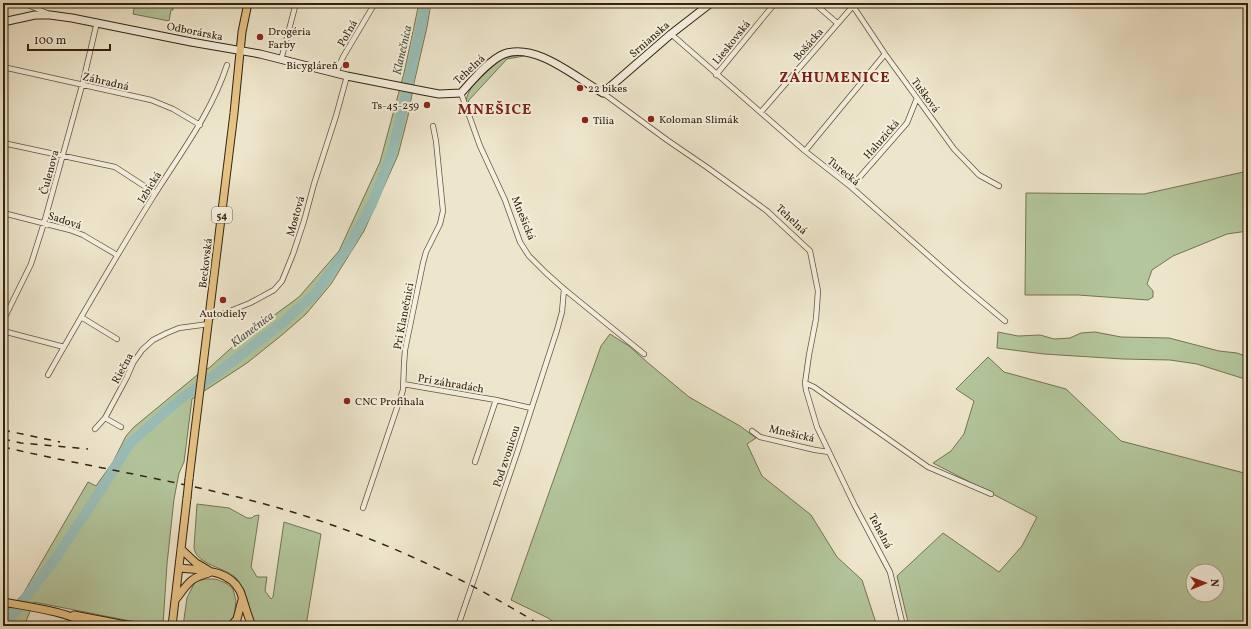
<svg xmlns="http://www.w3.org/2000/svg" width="1251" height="629" viewBox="0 0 1251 629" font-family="Vollkorn,serif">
<rect width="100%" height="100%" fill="#eee6cc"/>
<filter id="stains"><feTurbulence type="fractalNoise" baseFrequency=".005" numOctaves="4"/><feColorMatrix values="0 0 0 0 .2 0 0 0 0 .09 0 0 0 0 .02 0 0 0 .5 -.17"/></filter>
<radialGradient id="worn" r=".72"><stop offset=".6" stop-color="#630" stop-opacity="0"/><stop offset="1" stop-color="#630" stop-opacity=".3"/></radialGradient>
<path fill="#b3c69c" stroke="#747454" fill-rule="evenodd" d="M135,3H173L172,6H173V10H171L169,21L133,14Z
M419,3H431L427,27L414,83L408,116L398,155L364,231L331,284L306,314L282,335L247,363L192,399L184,462L179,473L174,499L167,564L163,625L125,620L34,602L24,626H3L4,614L23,594L88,482L96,486L113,462L126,436L134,427L202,371L209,368L239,341L299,297L339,251L380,162L404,73Z
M523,55L524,56L507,59L469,100L468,103L466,101C468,86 490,63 504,58C510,56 517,56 523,55Z
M1248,171V231L1227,234L1173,256L1152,270L1147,284L1153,291V297L1148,300L1078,295H1025L1026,193L1144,194Z
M998,332L1018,336L1040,335L1054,339L1070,338L1081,333L1095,332L1121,337L1169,338L1219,351L1237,353L1248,357V380L1197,364L1170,360L1123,359L1044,354L997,348Z
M610,334L629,346L647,362L689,397L740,426L756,438L747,444L762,476L811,515L837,557L862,580L877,626H559L548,618L511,600L601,346Z
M988,357L1004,372L1066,389L1121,441L1248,474V626H909L897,576L943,533L999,572L1022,546L1037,517L933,463L951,451L964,434L974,401L956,389ZM1193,571H1217V595H1193Z
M197,504L229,508L247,518H252L254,516L259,515L251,567L257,577H267L265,591L271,599L273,597L284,522L321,534L306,626H253C250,614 245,587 237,579C226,567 195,565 194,547Z
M205,579H215L226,583L233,589L236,601L234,617L226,626H183L187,598L195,582Z"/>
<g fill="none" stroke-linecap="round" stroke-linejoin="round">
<path stroke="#99bfb9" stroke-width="10" d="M6,626L11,617L58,555L104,485L130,443L178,401L215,375L281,324L315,294L347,249L372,204L392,153L404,103L426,3"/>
<g stroke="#62543c" stroke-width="6">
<path id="street" d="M3,3L28,5L47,13
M814,3L837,23
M851,3L885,54L954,149L979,175L999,186
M671,34L805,151L851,187L963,286L1005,321
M281,60L296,3
M3,67L151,100L173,109L200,125
M336,73L343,57L375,3
M716,75L775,3
M461,93L480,146L505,200L520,242L529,256L546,273L564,289L644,354
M603,93L667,140L708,168L767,211L810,251L818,291L816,319L809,355L805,383L806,390L817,427L829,452L855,506L890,572L903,626
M761,112L853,6
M3,143L115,167L155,193
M805,151L885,54
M851,187L907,123L917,98
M3,213L70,230L83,235L117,255
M81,317L117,339
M210,317L220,315L250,303L274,290L282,281L293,254L304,221L314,184L336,116L347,76
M3,321L31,264L44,223L83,82L97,22
M3,331L64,347
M48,375C82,315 116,256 153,197C179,155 211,114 227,65
M805,383L814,387L928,467L991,494
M403,384L496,400L531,408
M121,427L105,418L127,377L133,363L142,350L153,340L167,333L179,328L209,324
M95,429L105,418
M752,431L760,437L815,450L829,452
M475,462L496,400
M363,508L403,390L404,364L405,350L423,263L426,252L440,224L443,211L436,141L433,126
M458,626L517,453L557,330L562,312L564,289"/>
</g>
<g stroke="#34230c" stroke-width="9">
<path id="secondary" d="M3,22L35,15H50L72,18L191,42L260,54L347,76L423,91L439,94L461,93C471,82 489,60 504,54C536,42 576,78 603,93L671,34L711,3"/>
</g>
<g stroke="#34230c" stroke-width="9">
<path id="primary" d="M189,479L234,113L242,32L248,3
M181,549L196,563L208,570
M179,568C200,570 229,569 240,591C244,601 247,615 252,626
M176,599C188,584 189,578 209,573
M3,602C24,606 73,612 88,626
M74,615L131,626
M172,626L187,498
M231,626L237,619L242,600"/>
</g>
<use href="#street" stroke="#f4efde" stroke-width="4.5"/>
<use href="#secondary" stroke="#f4efde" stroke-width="7"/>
<use href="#primary" stroke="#e7c386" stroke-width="7"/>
<path stroke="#34230c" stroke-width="1.5" stroke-dasharray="7 7" stroke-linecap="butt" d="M3,430L60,442
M3,439L21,443L88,449
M3,447C98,469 195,483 289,511C379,538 463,577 542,626"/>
<g stroke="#34230c" stroke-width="9" stroke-linecap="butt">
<path id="primary-bridge" d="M187,498L189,479"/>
</g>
<use href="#primary-bridge" stroke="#e7c386" stroke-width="7"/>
</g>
<g fill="#8f2418" stroke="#f4efde" stroke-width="1.5">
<circle cx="260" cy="37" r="4"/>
<circle cx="346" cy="65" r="4"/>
<circle cx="580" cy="88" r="4"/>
<circle cx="427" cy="105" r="4"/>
<circle cx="651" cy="119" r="4"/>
<circle cx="585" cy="120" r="4"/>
<circle cx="223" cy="300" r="4"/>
<circle cx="347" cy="401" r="4"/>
</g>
<g text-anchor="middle" stroke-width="4" stroke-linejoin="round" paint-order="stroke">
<rect fill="#f4efde" stroke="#6e604b" stroke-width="1" x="212" y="207" width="20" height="16" rx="3"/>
<g font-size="10" font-weight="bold" fill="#34230c">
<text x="222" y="219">54</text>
</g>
<g font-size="11" fill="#34230c" stroke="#f4efde">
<text transform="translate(195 31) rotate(11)" y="4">Odborárska</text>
<text transform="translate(347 33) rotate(-60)" y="4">Poľná</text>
<text transform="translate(649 39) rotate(-41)" y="4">Srnianska</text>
<text transform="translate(731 42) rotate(-51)" y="4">Lieskovská</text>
<text transform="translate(808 44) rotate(-49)" y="4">Bošácka</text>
<text transform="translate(469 69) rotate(-43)" y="4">Tehelná</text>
<text transform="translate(106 81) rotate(13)" y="4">Záhradná</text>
<text transform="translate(926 95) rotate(54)" y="4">Tušková</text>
<text transform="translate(881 139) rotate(-49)" y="4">Haluzická</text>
<text transform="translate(844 171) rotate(39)" y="4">Turecká</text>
<text transform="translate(49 172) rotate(-75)" y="4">Čulenova</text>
<text transform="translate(149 187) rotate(-58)" y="4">Izbická</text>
<text transform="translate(295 216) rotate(-74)" y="4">Mostová</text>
<text transform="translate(524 218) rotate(68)" y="4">Mnešická</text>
<text transform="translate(792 219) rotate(43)" y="4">Tehelná</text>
<text transform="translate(65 220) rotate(18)" y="4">Sadová</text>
<text transform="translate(205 263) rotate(-83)" y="4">Beckovská</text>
<text transform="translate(403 316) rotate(-79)" y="4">Pri Klanečnici</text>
<text transform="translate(122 368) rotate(-62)" y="4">Riečna</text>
<text transform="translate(451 383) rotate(10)" y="4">Pri záhradách</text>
<text transform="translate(792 433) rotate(13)" y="4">Mnešická</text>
<text transform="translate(506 456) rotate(-72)" y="4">Pod zvonicou</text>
<text transform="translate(881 531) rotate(62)" y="4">Tehelná</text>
</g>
<g font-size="11" fill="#34230c" stroke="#f4efde" text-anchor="start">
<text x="268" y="35">Drogéria<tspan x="268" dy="13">Farby</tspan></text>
<text x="338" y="69" text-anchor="end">Bicygláreň</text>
<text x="588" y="92">22 bikes</text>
<text x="419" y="109" text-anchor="end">Ts-45-259</text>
<text x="659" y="123">Koloman Slimák</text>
<text x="593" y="124">Tilia</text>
<text x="223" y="317" text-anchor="middle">Autodiely</text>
<text x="355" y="405">CNC Profihala</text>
</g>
<g font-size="12" font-style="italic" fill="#525240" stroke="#f4efde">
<text transform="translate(402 50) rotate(-77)" y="4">Klanečnica</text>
<text transform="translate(252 329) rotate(-37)" y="4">Klanečnica</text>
</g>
<g font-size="15" font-weight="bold" letter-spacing="1" fill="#7a1f14" stroke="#f4efde">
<text x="835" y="82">ZÁHUMENICE</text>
<text x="495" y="114">MNEŠICE</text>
</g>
</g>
<rect width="1251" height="629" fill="none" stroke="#eee6cc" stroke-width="16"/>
<rect x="4" y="4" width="1243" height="621" fill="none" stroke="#34230c" stroke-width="2"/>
<rect x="8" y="8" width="1235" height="613" fill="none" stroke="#34230c"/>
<g transform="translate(1205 583) rotate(89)"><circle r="19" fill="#f4efde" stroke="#a79d8a"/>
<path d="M0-3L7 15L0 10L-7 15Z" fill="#8f2418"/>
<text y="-6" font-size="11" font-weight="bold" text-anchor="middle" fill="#34230c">N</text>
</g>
<path d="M28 44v6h82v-6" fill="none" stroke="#34230c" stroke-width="2"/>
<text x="34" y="44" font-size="12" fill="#34230c" stroke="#f4efde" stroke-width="3" paint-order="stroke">100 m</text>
<rect width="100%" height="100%" filter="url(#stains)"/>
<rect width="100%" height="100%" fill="url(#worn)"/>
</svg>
